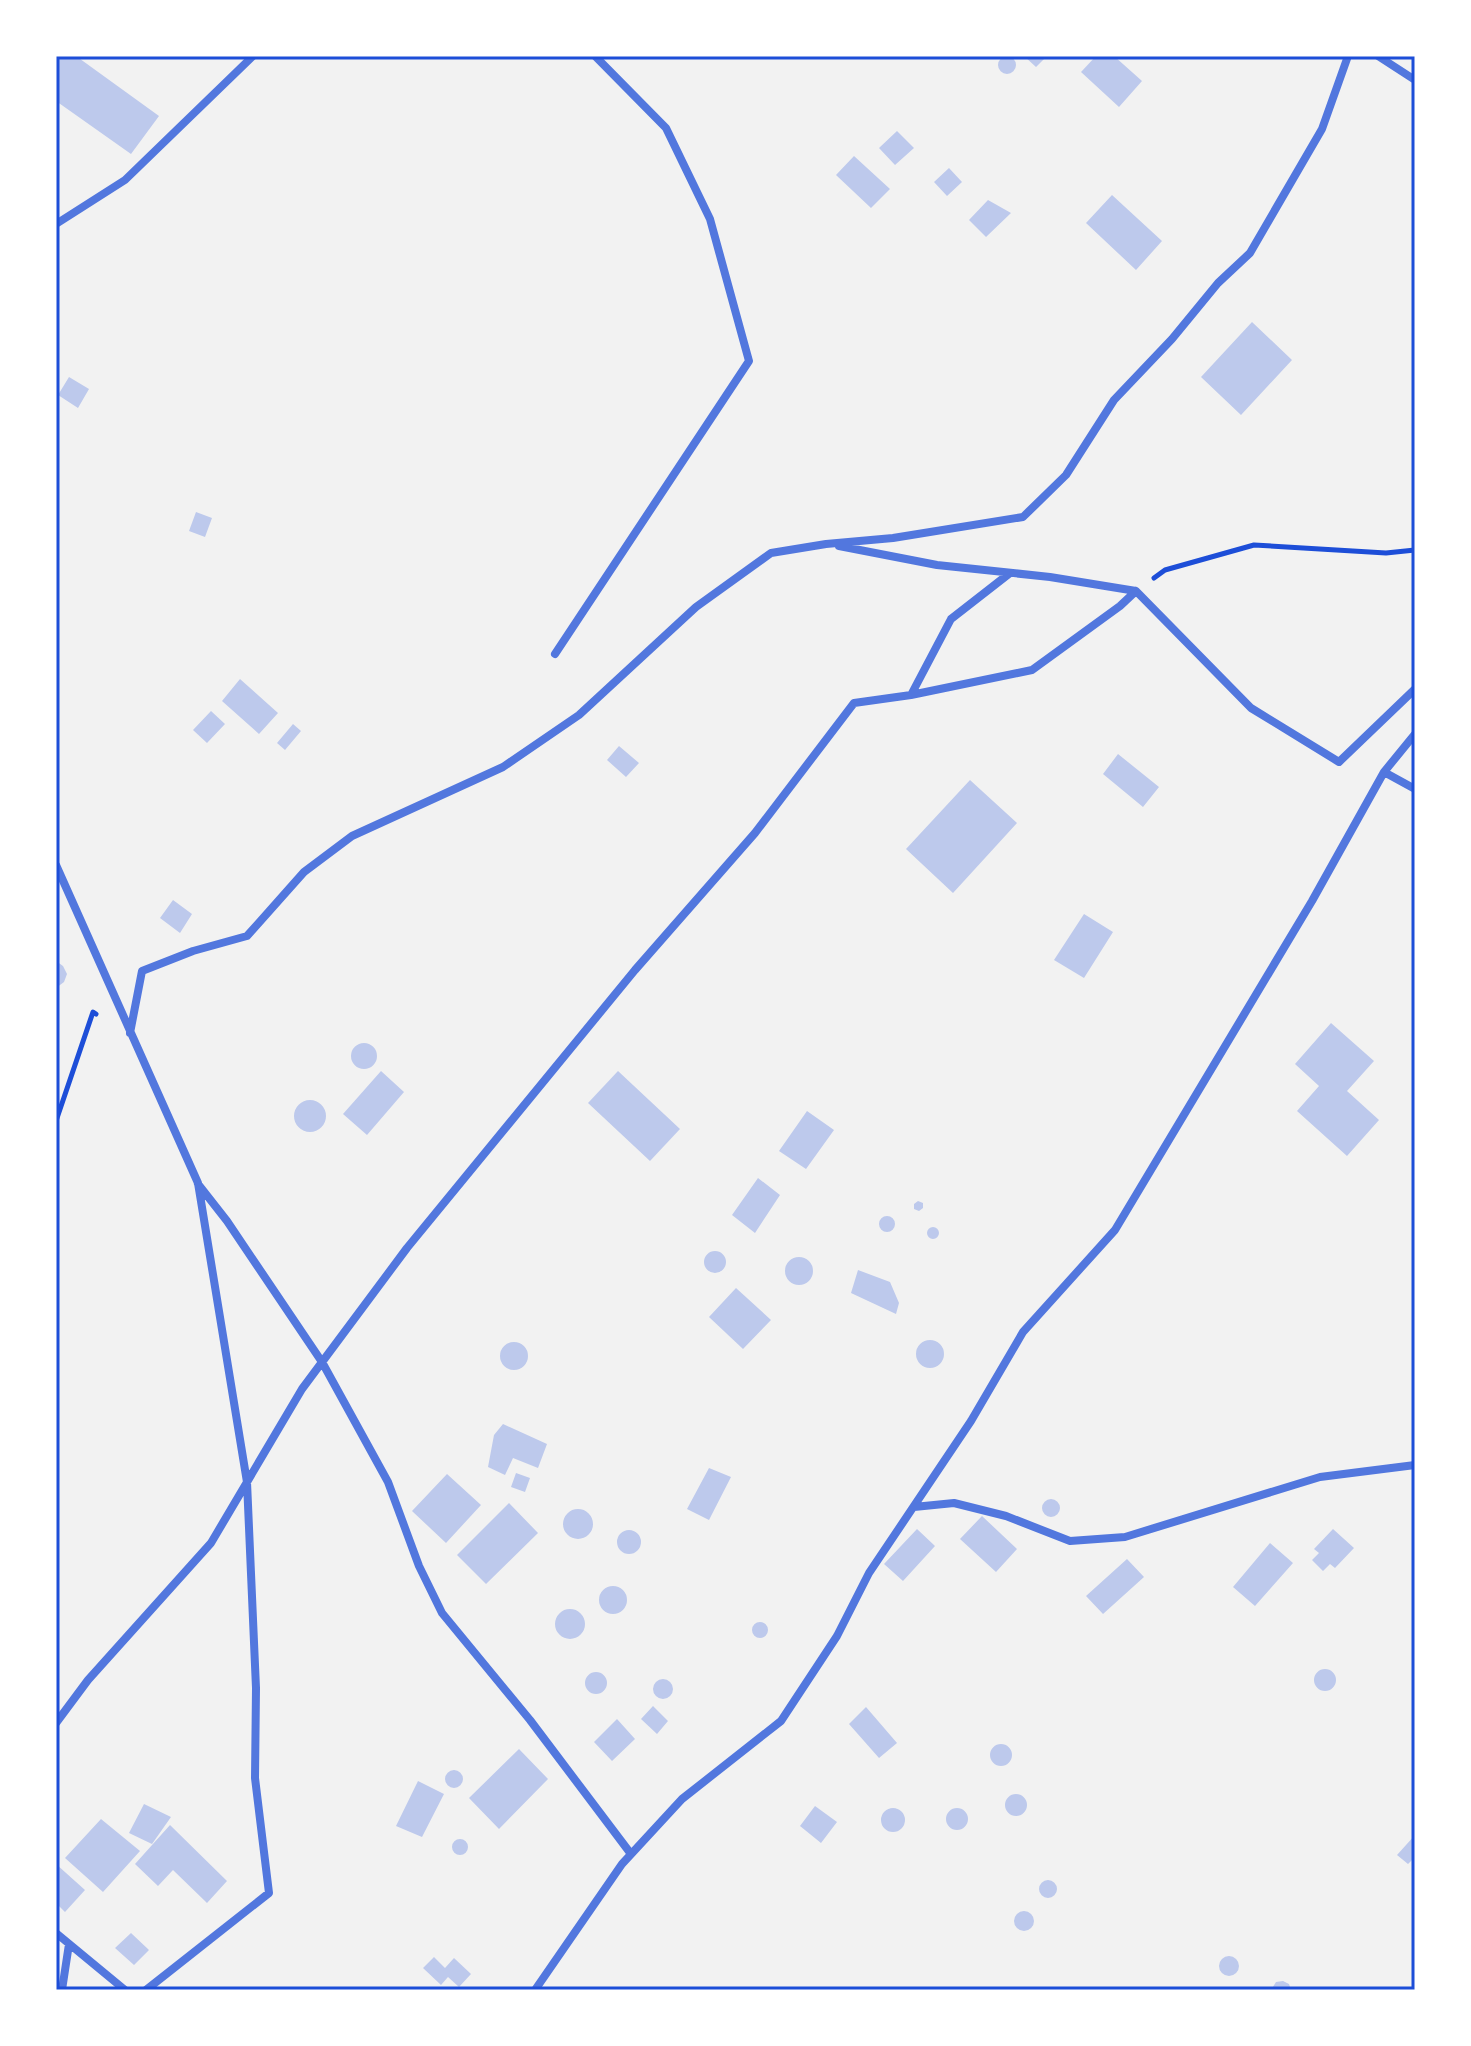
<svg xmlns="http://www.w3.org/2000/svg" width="1471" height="2046" viewBox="0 0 1471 2046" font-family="'Work Sans',sans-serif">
<rect width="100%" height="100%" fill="#f2f2f2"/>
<path fill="#bdc9ec" d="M62,56H76L159,116L131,154L56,101V64Z
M1024,56H1047L1036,67Z
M1096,56H1114L1142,81L1119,107L1081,72Z
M998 65a9 9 0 1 1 18 0a9 9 0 1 1-18 0Z
M897,131L914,148L895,165L879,148Z
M854,156L890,189L871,208L836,175Z
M949,168L962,182L947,196L934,182Z
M1112,195L1162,241L1136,270L1086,223Z
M988,200L1011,213L986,237L969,220Z
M1252,322L1292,360L1241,415L1201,377Z
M69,377L89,389L78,408L58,395Z
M196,512L212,518L205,537L189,531Z
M240,679L278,713L259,734L222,701Z
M211,711L225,724L207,743L193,730Z
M293,724L301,731L285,750L277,743Z
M619,746L639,763L626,777L607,760Z
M1118,754L1159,787L1143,807L1103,774Z
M970,780L1017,823L953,893L906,849Z
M173,900L192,914L180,933L160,918Z
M1084,914L1113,932L1084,978L1054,960Z
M56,961L63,966L67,974L64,982L56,988Z
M1331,1023L1374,1061L1347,1091L1379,1120L1347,1156L1297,1111L1319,1086L1295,1064Z
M351 1056a13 13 0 1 1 26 0a13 13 0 1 1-26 0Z
M381,1071L404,1092L367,1135L343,1114Z
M618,1071L680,1129L650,1161L588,1103Z
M294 1116a16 16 0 1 1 32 0a16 16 0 1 1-32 0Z
M807,1111L834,1130L806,1169L779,1151Z
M758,1178L780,1195L755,1233L732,1215Z
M918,1201L923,1203V1208L919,1211L914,1209V1204Z
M879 1224a8 8 0 1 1 16 0a8 8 0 1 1-16 0Z
M927 1233a6 6 0 1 1 12 0a6 6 0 1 1-12 0Z
M704 1262a11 11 0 1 1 22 0a11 11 0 1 1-22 0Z
M785 1271a14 14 0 1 1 28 0a14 14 0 1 1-28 0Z
M858,1270L890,1282L899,1303L896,1314L851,1293Z
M736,1288L771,1320L743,1349L709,1317Z
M916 1354a14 14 0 1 1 28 0a14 14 0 1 1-28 0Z
M500 1356a14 14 0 1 1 28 0a14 14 0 1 1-28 0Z
M503,1424L547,1444L538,1468L513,1458L505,1475L488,1467L494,1435Z
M709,1468L731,1477L709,1520L687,1509Z
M516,1473L530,1478L525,1492L511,1487Z
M447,1474L481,1505L446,1543L412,1511Z
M1042 1508a9 9 0 1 1 18 0a9 9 0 1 1-18 0Z
M509,1503L538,1533L486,1584L457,1555Z
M563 1524a15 15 0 1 1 30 0a15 15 0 1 1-30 0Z
M982,1516L1017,1549L996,1572L960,1539Z
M917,1529L935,1546L903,1581L884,1564Z
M1333,1529L1354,1548L1335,1568L1330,1564L1323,1571L1312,1560L1319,1553L1314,1549Z
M617 1542a12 12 0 1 1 24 0a12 12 0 1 1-24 0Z
M1270,1543L1293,1563L1255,1606L1233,1587Z
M1127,1559L1144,1577L1103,1614L1086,1596Z
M599 1600a14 14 0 1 1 28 0a14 14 0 1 1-28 0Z
M555 1624a15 15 0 1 1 30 0a15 15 0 1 1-30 0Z
M752 1630a8 8 0 1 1 16 0a8 8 0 1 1-16 0Z
M1314 1680a11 11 0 1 1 22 0a11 11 0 1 1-22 0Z
M585 1683a11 11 0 1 1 22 0a11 11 0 1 1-22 0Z
M653 1689a10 10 0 1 1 20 0a10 10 0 1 1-20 0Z
M653,1706L668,1721L657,1734L641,1719Z
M866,1707L897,1743L879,1758L849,1724Z
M617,1719L635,1739L612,1761L594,1742Z
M990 1755a11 11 0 1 1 22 0a11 11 0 1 1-22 0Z
M519,1749L548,1779L499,1829L469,1798Z
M445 1779a9 9 0 1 1 18 0a9 9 0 1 1-18 0Z
M418,1781L444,1794L422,1837L396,1826Z
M1005 1805a11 11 0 1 1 22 0a11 11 0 1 1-22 0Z
M144,1804L171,1817L152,1844L129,1833Z
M815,1806L837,1822L821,1843L800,1826Z
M946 1819a11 11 0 1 1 22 0a11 11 0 1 1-22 0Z
M881 1820a12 12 0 1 1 24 0a12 12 0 1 1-24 0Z
M101,1819L140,1851L103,1892L65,1858Z
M170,1825L227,1881L207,1903L173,1870L158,1886L135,1864Z
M1415,1835V1857L1408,1864L1397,1855Z
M452 1847a8 8 0 1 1 16 0a8 8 0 1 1-16 0Z
M56,1864L85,1890L65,1912L56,1903Z
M1039 1889a9 9 0 1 1 18 0a9 9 0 1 1-18 0Z
M1014 1921a10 10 0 1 1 20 0a10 10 0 1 1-20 0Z
M131,1933L149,1950L134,1965L115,1948Z
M1219 1966a10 10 0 1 1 20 0a10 10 0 1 1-20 0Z
M434,1957L445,1968L454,1958L471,1974L459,1987L448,1977L441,1985L423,1968Z
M1283,1981L1289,1984L1291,1990H1271L1276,1982Z"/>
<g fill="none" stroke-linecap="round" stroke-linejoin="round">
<path stroke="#1d4ed8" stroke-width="5" d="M1154,578L1165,570L1254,545L1386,553L1415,550
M56,1121L93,1012L96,1014"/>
<path stroke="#5277de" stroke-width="8" d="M1378,56L1415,80
M56,224L125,180L253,56
M839,546L937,565L1050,577L1136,591L1251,708L1339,762L1415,689
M555,654L749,361L710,219L666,128L595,56
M911,695L1032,670L1120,606L1136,591
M1384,772L1415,789
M56,865L198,1183L247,1482L256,1688L255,1778L269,1893L146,1990
M130,1033L142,971L193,951L247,936L304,872L352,836L503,767L579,715L696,607L771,553L826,544L893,538L1023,517L1066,475L1114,400L1172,339L1218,283L1250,253L1322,129L1348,56
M198,1184L227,1221L322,1362L388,1482L419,1566L442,1613L530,1720L631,1854
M914,1507L954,1503L1006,1516L1070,1541L1125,1537L1320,1477L1415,1465
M56,1723L88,1680L211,1543L302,1389L407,1248L635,970L755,833L854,703L911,695L951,619L1010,573
M56,1933L125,1990
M62,1990L69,1944
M535,1990L622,1864L682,1799L781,1721L837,1636L869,1573L971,1421L1023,1332L1115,1230L1312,901L1384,772L1415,734"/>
</g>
<rect width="1471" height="2046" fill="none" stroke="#ffffff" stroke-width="116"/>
<rect x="58" y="58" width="1355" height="1930" fill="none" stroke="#1d4ed8" stroke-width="3"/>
</svg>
